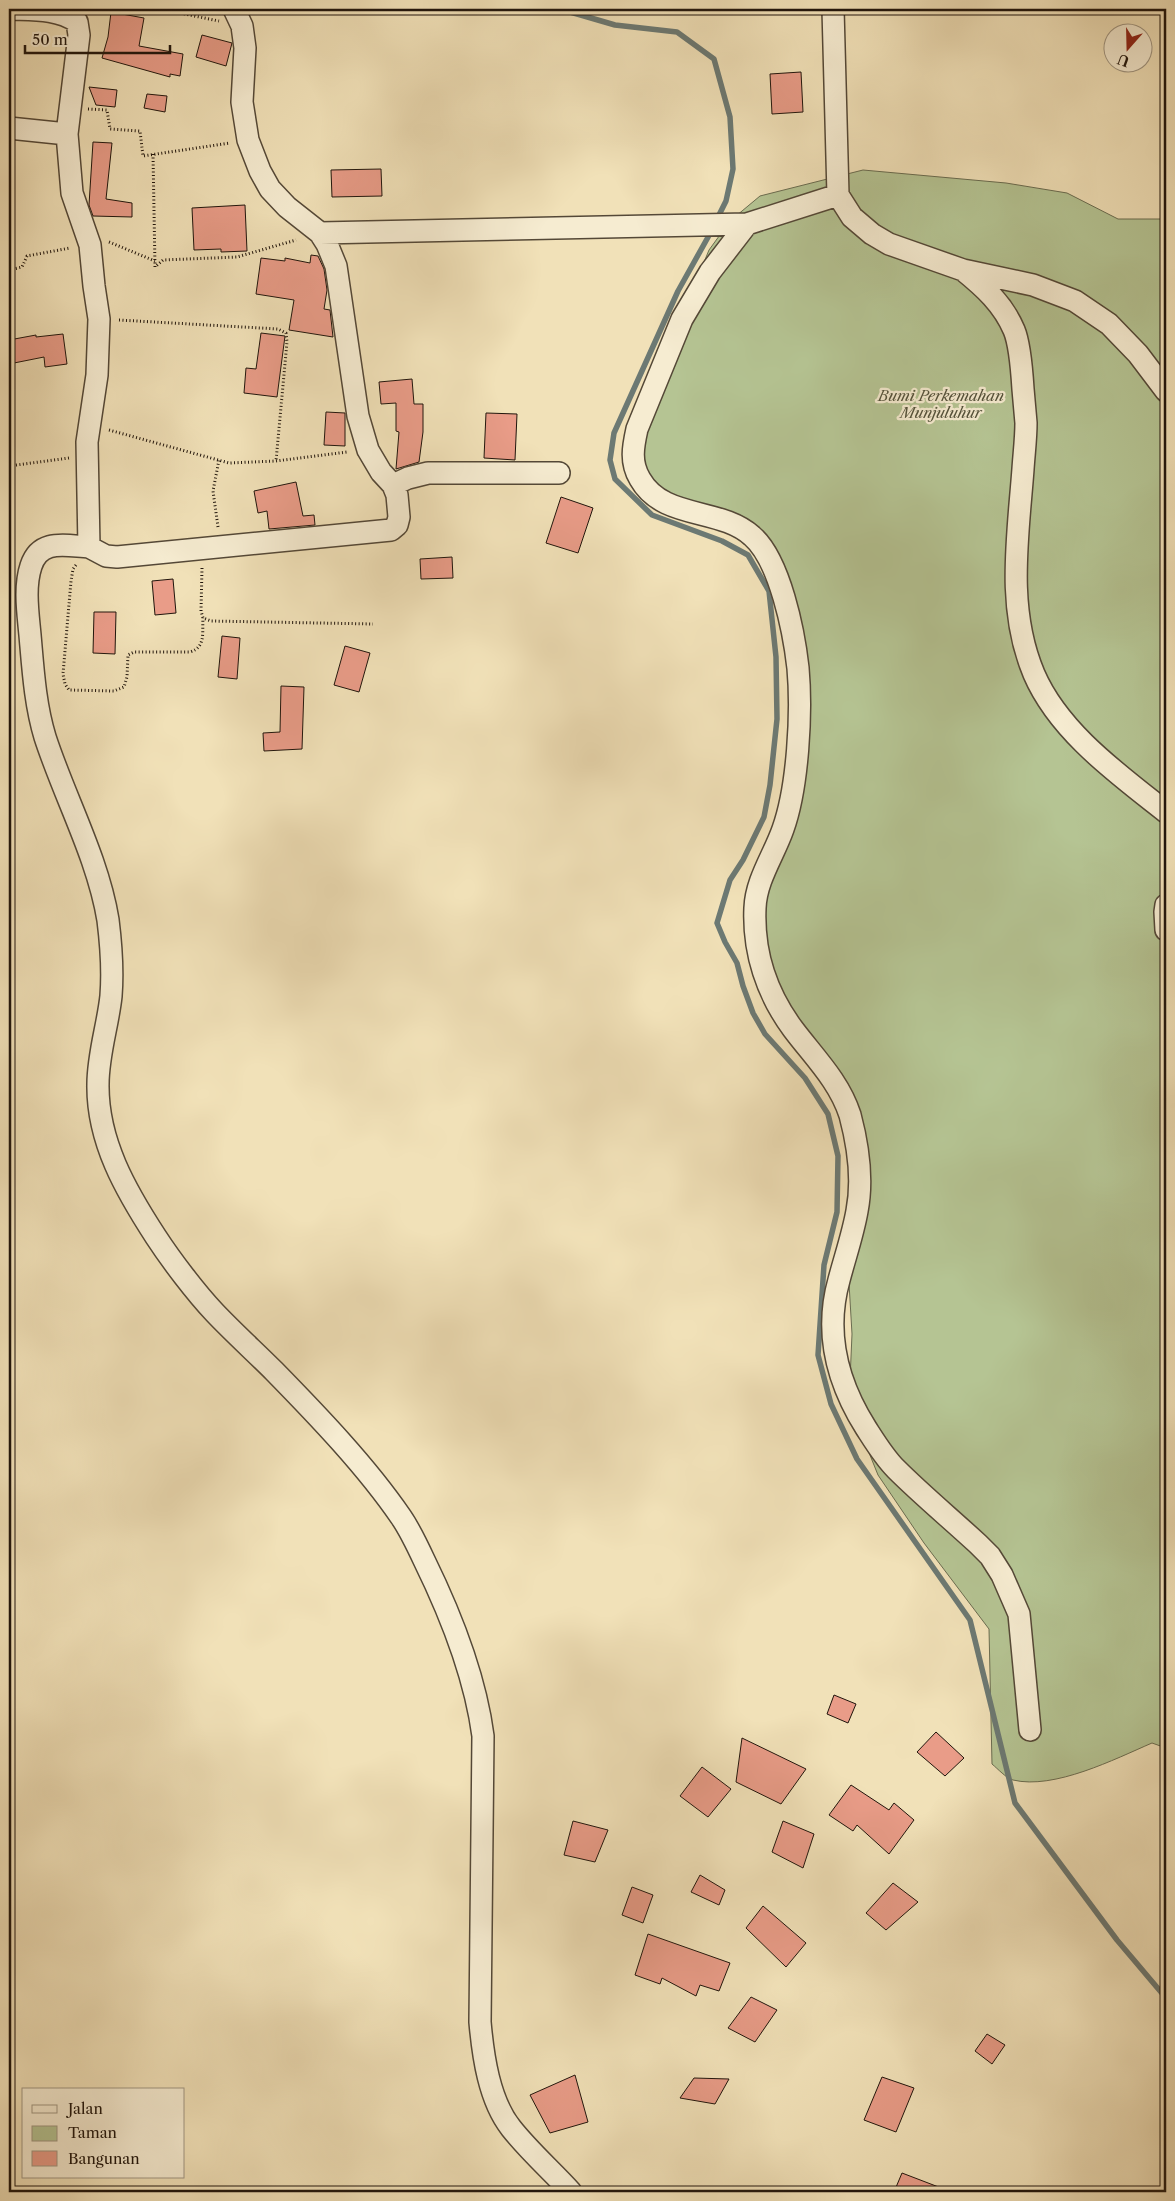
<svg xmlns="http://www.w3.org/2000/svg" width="1175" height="2201" viewBox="0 0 1175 2201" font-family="'Libre Caslon Text',serif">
<rect width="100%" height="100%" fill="#f1e1b8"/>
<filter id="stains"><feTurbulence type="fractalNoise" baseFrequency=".004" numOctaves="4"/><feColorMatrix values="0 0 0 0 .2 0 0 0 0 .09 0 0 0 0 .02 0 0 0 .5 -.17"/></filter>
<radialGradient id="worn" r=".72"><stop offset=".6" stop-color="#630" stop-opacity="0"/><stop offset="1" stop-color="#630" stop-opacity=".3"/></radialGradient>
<path fill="#b5c493" stroke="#6a6c50" d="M863,170L1006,183L1067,193L1118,219H1166V1748L1152,1743C1115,1759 1054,1790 1013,1780C1006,1778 998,1769 992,1764L989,1629L924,1543L878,1475L849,1403L852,1334L846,1232L856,1142L750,948L799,761L803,645L771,554L694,512L642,479L632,438L709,250L730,221L760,196Z"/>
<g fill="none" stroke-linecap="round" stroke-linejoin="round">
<path stroke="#6c7973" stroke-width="5.5" d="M560,9L615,25L677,32L714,59L730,117L733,169L726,201L717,219
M712,230L678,291L614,433L610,460L615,479L652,515L722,541L748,555L769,591L776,657L777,719L770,785L764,817L743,860L730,880L717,923L725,942L737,963L743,986L753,1013L765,1034L805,1078L828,1114L838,1156L837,1212L824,1265L818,1355L831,1404L857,1459L970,1620L1015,1803L1117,1940L1166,1998"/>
</g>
<path fill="#e99c88" stroke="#20150c" d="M111,12L144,18L139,46L183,54L180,76L170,74V77L102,58L108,37Z
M202,35L232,43L226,66L196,57Z
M801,72L803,112L772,114L770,74Z
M89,87L117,90L115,107L96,105Z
M147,94L167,96L165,112L144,108Z
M93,142L112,143L106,199L132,203V217L93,216L89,205Z
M381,169L382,196L332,197L331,170Z
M245,205L247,251L221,252V249L194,250L192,208Z
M311,255L318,256L324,269L327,290L324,309L330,310L333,337L289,330L294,300L256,294L261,258L285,261V258L310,263Z
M261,333L285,336L277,397L244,393L246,368L256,369Z
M63,334L67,364L45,367L44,357L9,364V340L36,335V337Z
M412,379L414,404H423V432L419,462L396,469L399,432L396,431V403L381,404L379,382Z
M326,412L345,413V446L324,445Z
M486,413L517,414L515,460L484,458Z
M296,482L303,516L314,515L315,525L269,529L267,511L258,513L254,491Z
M561,497L593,508L578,553L546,543Z
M452,557L453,578L421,579L420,559Z
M173,579L176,613L155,615L152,581Z
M94,612H116L115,654L93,653Z
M222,636L240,638L237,679L218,677Z
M345,646L370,653L359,692L334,685Z
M281,686L304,687L302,749L264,751L263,733L280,732Z
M834,1695L856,1704L848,1723L827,1714Z
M936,1732L964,1758L945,1776L917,1752Z
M742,1738L806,1769L781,1804L736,1782Z
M702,1767L731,1789L708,1817L680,1796Z
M851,1785L889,1810L894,1803L914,1820L889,1854L857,1825L853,1831L829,1815Z
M573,1821L608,1830L595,1862L564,1855Z
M783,1821L814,1834L803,1868L772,1852Z
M700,1875L725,1890L719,1905L691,1892Z
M893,1883L918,1902L886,1930L866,1913Z
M632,1887L653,1895L643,1923L622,1915Z
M763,1906L806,1943L786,1967L746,1928Z
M648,1934L730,1963L719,1991L700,1985L696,1996L662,1978L660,1984L635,1975Z
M751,1997L777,2010L755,2042L728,2028Z
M987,2034L1005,2045L992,2064L975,2051Z
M575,2075L588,2122L550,2133L530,2095Z
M882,2077L914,2088L896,2132L864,2120Z
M694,2078L729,2079L715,2104L680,2098Z
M902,2173L949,2191V2192H894Z"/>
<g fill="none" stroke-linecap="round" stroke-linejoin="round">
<g stroke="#544837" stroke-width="24">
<path id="minor" d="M9,9C31,10 58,8 77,22L79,35L67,134L72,193L90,245L94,286L99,319L97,375L87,442L89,547C66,546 40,538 31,566C24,587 28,613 30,635C33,669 35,704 45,737C64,796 98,858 108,920C111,944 113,971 111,996C108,1025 98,1054 98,1084C97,1141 126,1191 156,1237C171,1260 196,1293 215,1313C234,1333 255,1352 274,1371C318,1416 366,1466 401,1517C410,1530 417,1545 424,1560C451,1615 475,1675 483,1736L480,2022C483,2056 489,2100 511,2128C529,2151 552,2171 571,2192
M833,9L838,195L747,224L710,272L682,319L637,429C633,447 630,462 640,479C663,520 720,507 752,536C780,560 794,632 798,668C802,713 798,787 783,829C774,855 756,880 755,908C753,952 767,994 793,1029C814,1057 839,1081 850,1115C858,1145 863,1180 857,1211C853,1234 845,1257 839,1280C824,1333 837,1382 866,1428C875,1442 884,1457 896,1469C922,1495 951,1519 978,1544L990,1556L1002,1575L1019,1614L1030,1730
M9,128L67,134
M838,195L852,217L872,234L889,244L963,270L1033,285L1075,301L1109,324L1138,354L1166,391
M320,233L747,224
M963,270C984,287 1003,304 1014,330C1020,344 1022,373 1023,389C1024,401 1025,412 1026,423C1026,438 1024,454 1023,469C1018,537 1006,608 1034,674C1059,732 1118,774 1166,812
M393,485L408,478L428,473H559
M89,547L106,556L117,557L391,530L397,525L399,517L397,495L393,485L381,472L368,450L358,416L336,266L327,244L320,233L287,207L270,189L260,171L248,140L242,102L245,48L242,26L234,9
M1166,905L1165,912L1166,930"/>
</g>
<path stroke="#20150c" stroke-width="3" stroke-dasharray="1 2.5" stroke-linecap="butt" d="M160,9L219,21
M88,109L107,110L110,129L140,131L143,156L230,143
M153,154L155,267L163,260L237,257L296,240
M109,242L155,261
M9,270L22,267L27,256L70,248
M119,320L278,329L286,333L287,342L276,461
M109,430L229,463L276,461L347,452
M9,466L69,458
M218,527L213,491L219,460
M76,565L73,569L71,581L63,674L65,684L69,690L114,691L124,687L127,677L128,655L134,652H190C206,647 202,633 203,618
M202,568L201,611L203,618L211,621L373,624"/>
<use href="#minor" stroke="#f6ecd1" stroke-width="21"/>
</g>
<g text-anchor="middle" stroke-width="4.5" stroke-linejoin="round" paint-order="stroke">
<g font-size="15" font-style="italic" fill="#54523b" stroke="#f6ecd1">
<text x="941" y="401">Bumi Perkemahan<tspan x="941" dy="17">Munjuluhur</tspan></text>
</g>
</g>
<rect width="1175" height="2201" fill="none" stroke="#f1e1b8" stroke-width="30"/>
<rect x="10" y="10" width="1155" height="2181" fill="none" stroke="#20150c" stroke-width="2.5"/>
<rect x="15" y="15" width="1145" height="2171" fill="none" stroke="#20150c"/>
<rect x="22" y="2088" width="162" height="90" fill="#f6ecd1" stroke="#a09682"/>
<rect x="32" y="2105" width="25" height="8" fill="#f6ecd1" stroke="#a09682"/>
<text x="68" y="2114" font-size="15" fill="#20150c">Jalan</text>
<rect x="32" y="2126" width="25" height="15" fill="#b5c493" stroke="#a09682"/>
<text x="68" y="2138" font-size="15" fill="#20150c">Taman</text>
<rect x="32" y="2151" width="25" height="15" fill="#e99c88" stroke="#a09682"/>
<text x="68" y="2164" font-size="15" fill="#20150c">Bangunan</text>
<g transform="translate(1128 48) rotate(200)"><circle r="24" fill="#f6ecd1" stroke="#a09682"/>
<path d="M0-4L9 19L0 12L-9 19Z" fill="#8f2418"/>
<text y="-8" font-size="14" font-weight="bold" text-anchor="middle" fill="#20150c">U</text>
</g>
<path d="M25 45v8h145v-8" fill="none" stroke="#20150c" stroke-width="2.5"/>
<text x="32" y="45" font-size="15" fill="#20150c" stroke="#f6ecd1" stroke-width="4" paint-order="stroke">50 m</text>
<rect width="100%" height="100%" filter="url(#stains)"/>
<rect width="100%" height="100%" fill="url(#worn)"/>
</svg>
